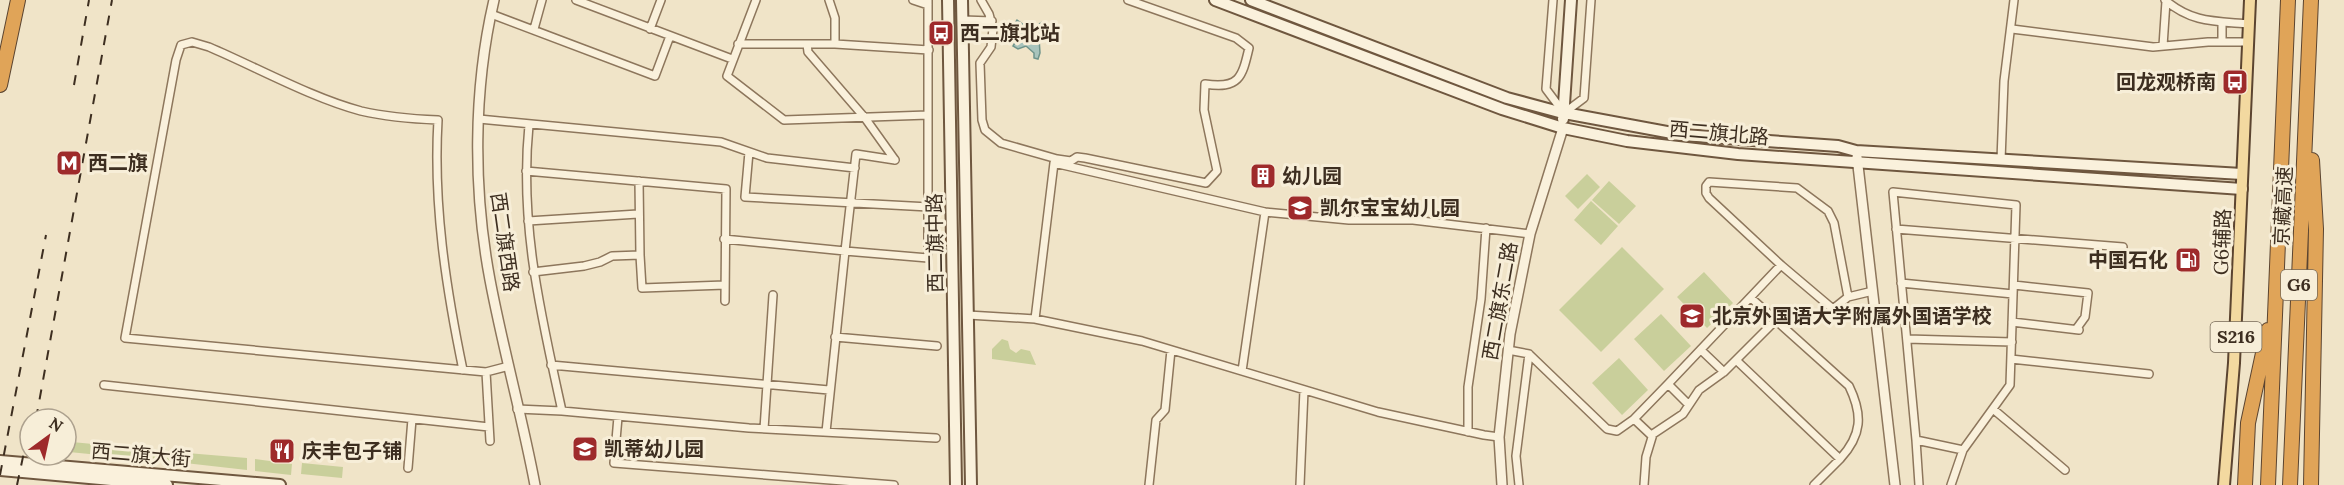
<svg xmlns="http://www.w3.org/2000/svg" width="2344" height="485" viewBox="0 0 2344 485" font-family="Lora,'Noto Sans SC',serif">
<rect width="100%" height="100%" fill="#f0e4c8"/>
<path fill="#c9cf9b" d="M1587,174L1600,187L1578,209L1565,196Z
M1609,181L1636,206L1619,224L1592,200Z
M1591,201L1618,226L1601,245L1574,220Z
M1622,247L1664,289L1601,352L1559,310Z
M1704,272L1733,303L1707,328L1677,297Z
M1661,314L1691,346L1664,371L1634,339Z
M1002,339L1008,341L1010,349L1016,353L1021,349L1030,351L1036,365L992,359V349Z
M1619,358L1648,390L1622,415L1592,383Z
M72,442L145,449L140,459L69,452Z
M155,449L180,451L175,462L152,460Z
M187,453L247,458V470L185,463Z
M255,459L292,464L291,475L255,471Z
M302,463L343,467L342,478L301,474Z"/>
<path fill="#a9c4bc" stroke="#6f938a" stroke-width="1.5" d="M1017,20L1027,27L1034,28L1042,22L1046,24L1039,38L1040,53L1038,59L1034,58V53L1026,46L1018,49L1013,46L1020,34L1015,23Z"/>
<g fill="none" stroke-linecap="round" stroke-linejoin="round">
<g stroke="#8d765c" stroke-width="10">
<path id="minor" d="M576,0L732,59
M756,0L727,76L784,120L928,115
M829,0L835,18V44
M913,0L928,5
M981,0L989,14L993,29L991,47L980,63L982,120L985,130L1001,143L1057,159L1071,161L1077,157L1085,158L1206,183L1217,171L1204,110L1205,84C1239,89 1242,78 1249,48L1236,38L1128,0
M1553,0L1546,89L1564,113L1584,98L1591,0
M2165,0C2192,23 2215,21 2249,24
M491,14L655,76L670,36
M963,20L992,21
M534,29L542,0
M650,29L661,0
M2012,29L2153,47L2208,42H2248
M2222,42V22
M738,44H835L929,50
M807,44L808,52L865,118L895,160
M2163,46L2166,1
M479,119L721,142L767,158L855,168
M529,125C519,224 541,315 562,411
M749,152L745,197L929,207
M2001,160L2004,81L2014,0
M526,171L726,189L725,301
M639,181L640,255
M1893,192L2016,205L2010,385L1963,450L1916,440Z
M528,221L638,214
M1896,229L2123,247
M724,239L845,251L856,154L895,160
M533,272L584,266L600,262L612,256L640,255L642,288L725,285
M1901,283L2013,294
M2014,285L2088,293L2085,317L2077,328
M1848,297L1834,223L1828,211L1797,188L1709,182L1706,186V193L1709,198L1781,265L1833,309L1848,297L1873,291
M968,315L1035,319L1142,341L1378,412L1484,435L1499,437
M1035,319L1054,163L1265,212L1349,220H1413L1530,234
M2012,322L2079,330
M835,337L937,346
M1907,339L2012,342
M1508,350L1529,354L1607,429L1617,431L1634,419L1668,384L1781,265
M1701,350L1724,372
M2011,359L2149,374
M1736,360L1840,459C1862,435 1863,415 1849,386L1751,298
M551,365L829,390
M463,370C446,288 433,204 438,120C412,119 387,117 361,111C312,98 256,67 209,47L192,42L181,45L176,60L125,338L486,372L509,366
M1242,371L1265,212
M486,372L490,441
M1668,384L1689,405
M104,385L489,427
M517,409L562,411L749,428L936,438
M1993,409L2065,470
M618,417L614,463L894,485
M1634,419L1652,436
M764,429L773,295
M826,432L845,251L928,258V0
M1468,432V387L1481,299L1486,228
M1916,440L1919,485
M408,468L412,419
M1149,485L1156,420L1165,410L1171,350
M1300,485L1304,390
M1519,485L1516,456L1529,354
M1644,485L1646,457L1653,434L1683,414L1699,390L1724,372L1776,320
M1814,485L1840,459
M1951,485L1963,450"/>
</g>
<g stroke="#8d765c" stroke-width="12">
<path id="tertiary" d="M494,0C473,90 473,190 490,280C503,349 522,416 535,485
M1857,157L1895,485
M1502,485L1499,437L1510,334L1530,234L1563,128"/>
</g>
<g stroke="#6f573f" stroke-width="14">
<path id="secondary" d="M948,0L956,485
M962,0L971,485
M1215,0L1502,109L1563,128L1627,141L1738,154L2242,189
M1251,0L1507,98L1559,112L1683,135L1838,146L1856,151L2242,174
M1563,119L1571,0
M0,461L280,485
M0,470L167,485"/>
</g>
<g stroke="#5b4430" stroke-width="14">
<path id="primary" d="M2224,485L2234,363L2250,0"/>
</g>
<g stroke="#5b4430" stroke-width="16">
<path id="motorway" d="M0,85L18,0
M2245,485L2248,423L2268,330
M2268,485L2288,0
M2290,485L2311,0
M2311,485L2316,229L2312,160"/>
</g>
<use href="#minor" stroke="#faf1dc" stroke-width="7"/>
<use href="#tertiary" stroke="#faf1dc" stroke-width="9"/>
<use href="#secondary" stroke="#faf1dc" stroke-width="10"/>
<use href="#primary" stroke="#f3d9a0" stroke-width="10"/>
<use href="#motorway" stroke="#e0a458" stroke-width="14"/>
<path stroke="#3d2e20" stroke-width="2" stroke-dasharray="10 10" stroke-linecap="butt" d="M74,85L89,0
M36,419L112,0
M0,475L46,235
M17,485L30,424"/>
</g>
<defs>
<g id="bus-square" transform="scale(1.35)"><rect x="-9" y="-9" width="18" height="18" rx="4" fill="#9e2a2b" stroke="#f7eed8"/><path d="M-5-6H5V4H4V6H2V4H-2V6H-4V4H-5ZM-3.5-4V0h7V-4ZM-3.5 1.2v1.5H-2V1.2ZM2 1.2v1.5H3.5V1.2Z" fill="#fff"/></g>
<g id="metro-square" transform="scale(1.35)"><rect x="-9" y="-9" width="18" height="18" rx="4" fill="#9e2a2b" stroke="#f7eed8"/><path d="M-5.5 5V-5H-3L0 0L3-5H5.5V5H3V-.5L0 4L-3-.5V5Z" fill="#fff"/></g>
<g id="building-square" transform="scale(1.35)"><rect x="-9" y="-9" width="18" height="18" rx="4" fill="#9e2a2b" stroke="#f7eed8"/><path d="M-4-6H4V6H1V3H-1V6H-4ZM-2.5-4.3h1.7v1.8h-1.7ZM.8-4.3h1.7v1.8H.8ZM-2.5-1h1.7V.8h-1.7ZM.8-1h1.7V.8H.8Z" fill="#fff"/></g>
<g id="school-square" transform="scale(1.35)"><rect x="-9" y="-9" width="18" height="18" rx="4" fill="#9e2a2b" stroke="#f7eed8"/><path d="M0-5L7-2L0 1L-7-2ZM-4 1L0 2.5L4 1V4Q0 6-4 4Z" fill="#fff"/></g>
<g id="fuel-square" transform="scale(1.35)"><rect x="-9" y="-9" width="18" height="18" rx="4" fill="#9e2a2b" stroke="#f7eed8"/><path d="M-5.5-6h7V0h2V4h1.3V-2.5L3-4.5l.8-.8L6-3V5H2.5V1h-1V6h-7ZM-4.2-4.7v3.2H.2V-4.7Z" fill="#fff"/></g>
<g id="restaurant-square" transform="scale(1.35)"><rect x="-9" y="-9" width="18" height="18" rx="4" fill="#9e2a2b" stroke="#f7eed8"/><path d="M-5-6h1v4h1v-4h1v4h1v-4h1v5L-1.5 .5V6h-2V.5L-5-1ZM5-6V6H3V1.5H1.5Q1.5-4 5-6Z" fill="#fff"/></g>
</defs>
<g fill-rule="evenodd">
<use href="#bus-square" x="941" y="33"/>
<use href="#bus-square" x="2235" y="82"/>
<use href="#metro-square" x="69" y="163"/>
<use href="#building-square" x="1263" y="176"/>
<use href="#school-square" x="1300" y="208"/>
<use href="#fuel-square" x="2188" y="260"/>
<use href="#school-square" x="1692" y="316"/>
<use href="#school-square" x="585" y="449"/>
<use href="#restaurant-square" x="282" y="451"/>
</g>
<g text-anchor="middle" stroke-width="6" stroke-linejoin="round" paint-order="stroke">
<g fill="#f7eed8" stroke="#756857" stroke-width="1.5">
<rect x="2281" y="270" width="36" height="30" rx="4.5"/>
<rect x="2210.5" y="322" width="51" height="30" rx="4.5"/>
</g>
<g font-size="18" font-weight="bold" fill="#3d2e20">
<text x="2299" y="291">G6</text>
<text x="2236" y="343">S216</text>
</g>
<g font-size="20" font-weight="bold" fill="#3d2e20" stroke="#f7eed8" text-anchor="start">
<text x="960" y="40">西二旗北站</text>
<text x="2216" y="89" text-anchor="end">回龙观桥南</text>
<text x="88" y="170">西二旗</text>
<text x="1282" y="183">幼儿园</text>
<text x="1320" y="215">凯尔宝宝幼儿园</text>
<text x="2168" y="267" text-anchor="end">中国石化</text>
<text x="1712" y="323">北京外国语大学附属外国语学校</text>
<text x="604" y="456">凯蒂幼儿园</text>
<text x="302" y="458">庆丰包子铺</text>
</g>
<g font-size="20" fill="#3d2e20" stroke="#f7eed8">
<text transform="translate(1719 133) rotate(5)" y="7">西二旗北路</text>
<text transform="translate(2283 206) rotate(-87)" y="7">京藏高速</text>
<text transform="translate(505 242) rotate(82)" y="7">西二旗西路</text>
<text transform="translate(2222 242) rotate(-88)" y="7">G6辅路</text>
<text transform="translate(935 243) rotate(-91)" y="7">西二旗中路</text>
<text transform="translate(1500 301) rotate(-80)" y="7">西二旗东二路</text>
<text transform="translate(141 455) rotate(5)" y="7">西二旗大街</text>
</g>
</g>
<g transform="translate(48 437) rotate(33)"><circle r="28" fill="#f7eed8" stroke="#ada18e" stroke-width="1.5"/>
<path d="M0-4.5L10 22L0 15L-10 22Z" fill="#9e2a2b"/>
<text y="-9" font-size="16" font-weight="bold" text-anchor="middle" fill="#3d2e20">N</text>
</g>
</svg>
